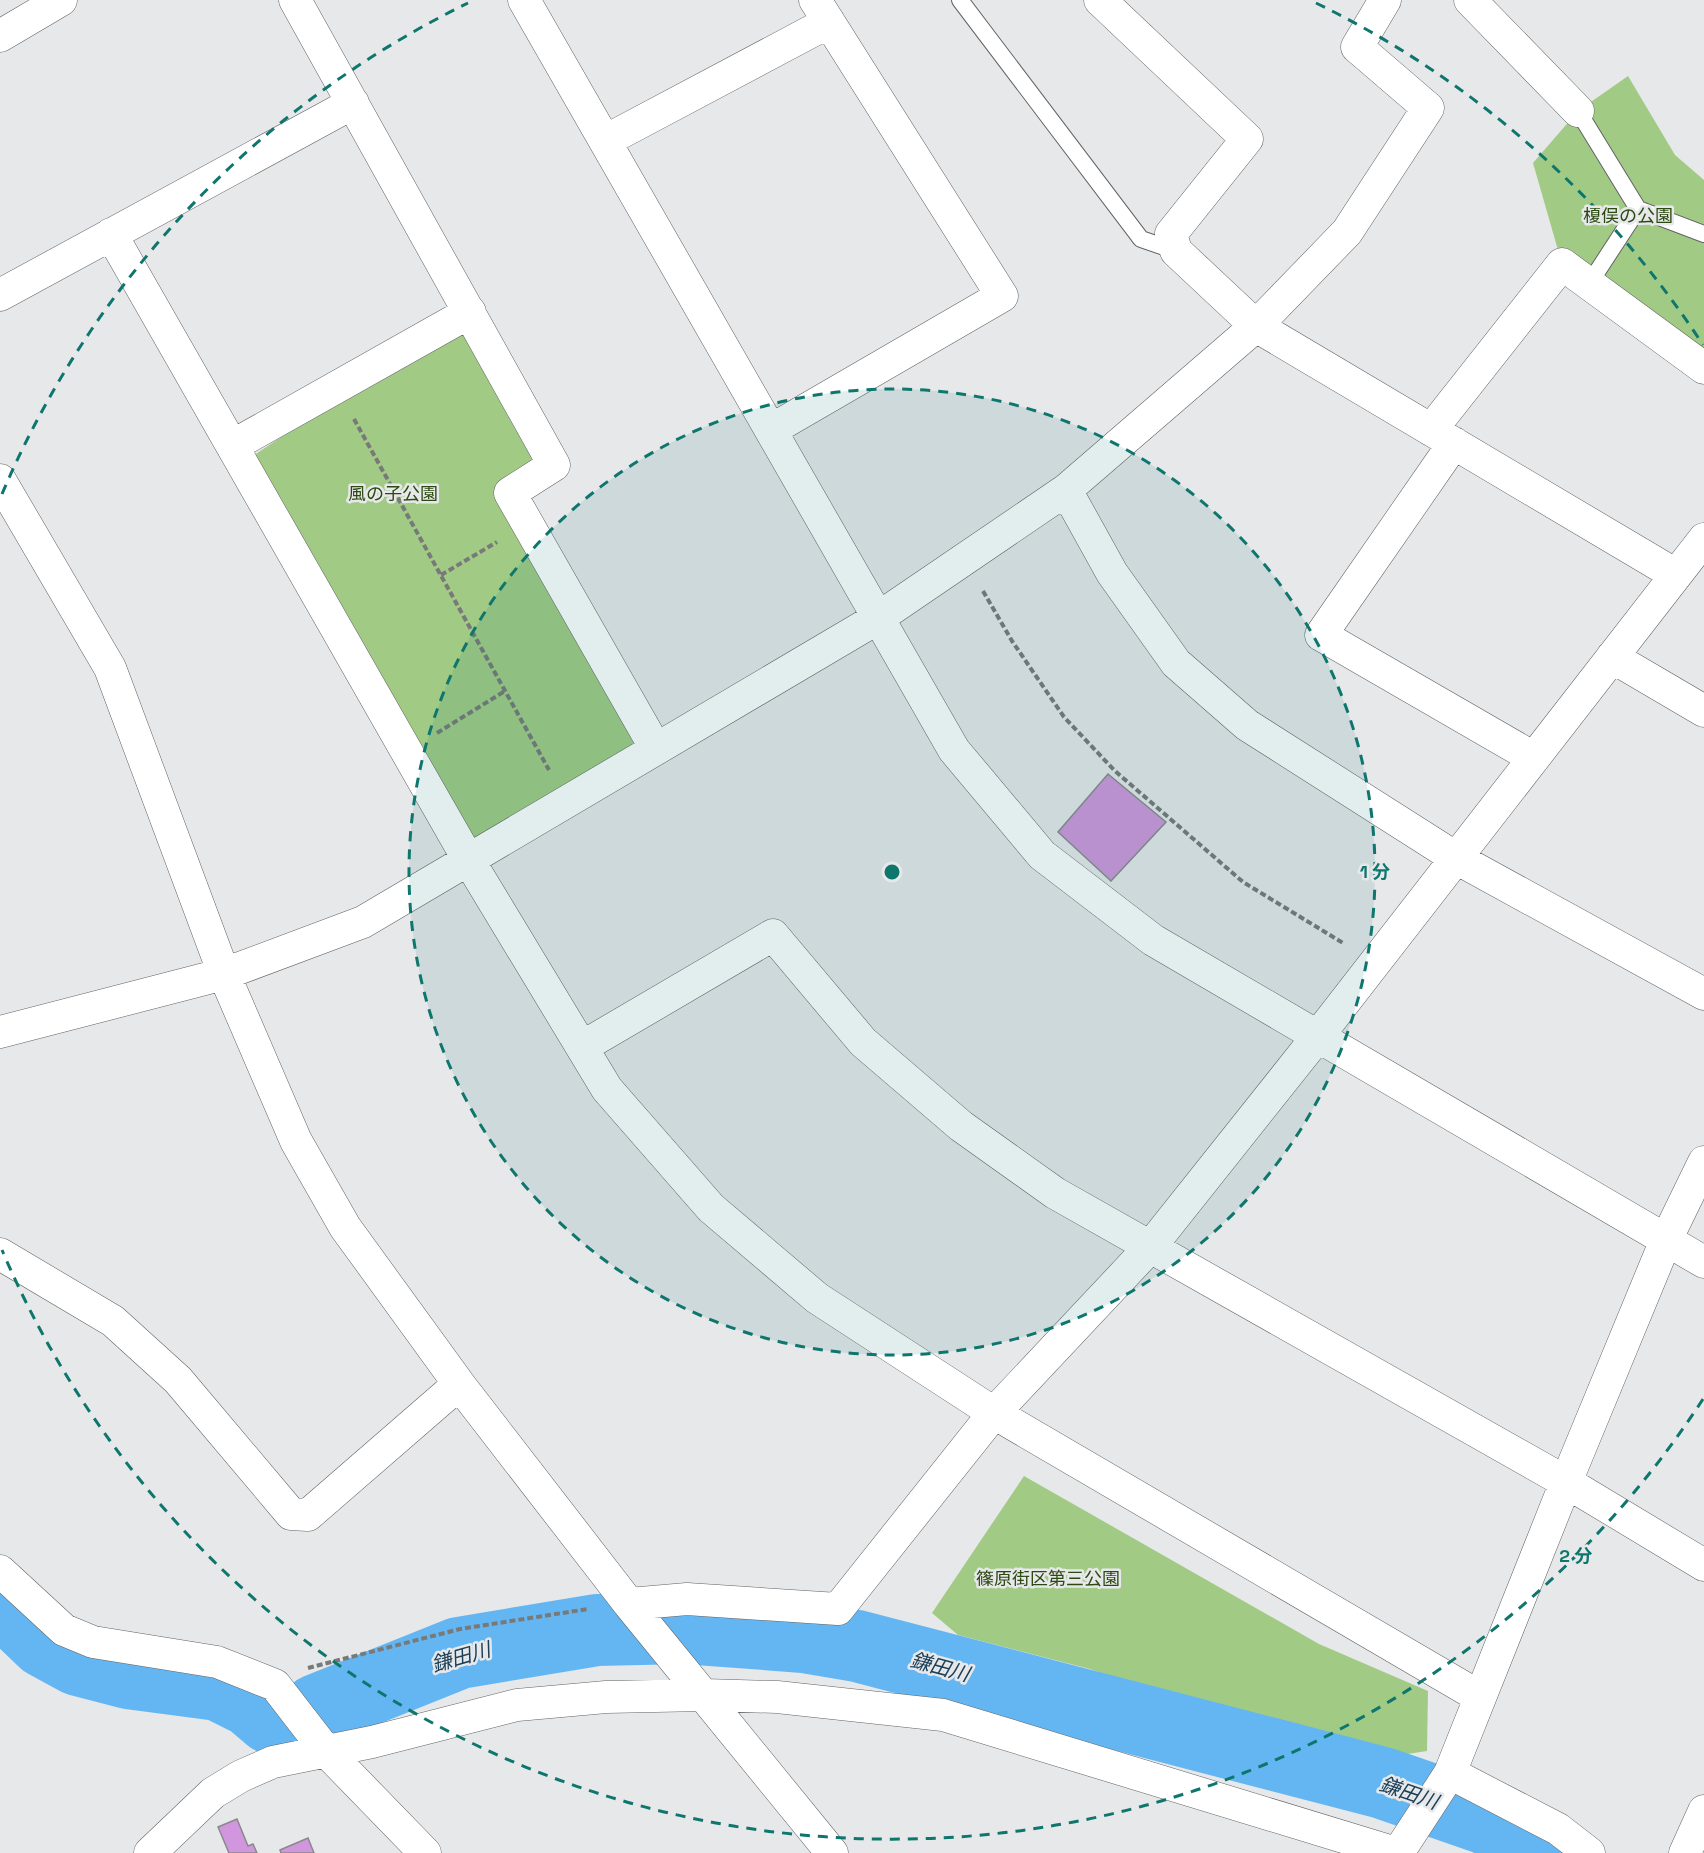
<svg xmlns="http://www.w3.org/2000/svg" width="1704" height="1853" viewBox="0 0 1704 1853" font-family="'Space Grotesk','Noto Sans JP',sans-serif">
<rect width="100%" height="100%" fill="#e7e8ea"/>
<path fill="#a1cb84" d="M1628,76L1675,155L1704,180V349L1562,264L1533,163L1578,111Z
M457,319L534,458L503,489L645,747L471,849L247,460Z
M1024,1476L1319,1644L1428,1691L1427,1751L1374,1759L1306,1738L1244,1724L1196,1703L1154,1692L1090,1669L958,1635L932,1613Z"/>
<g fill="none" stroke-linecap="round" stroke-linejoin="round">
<path stroke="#64b6f2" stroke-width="72" d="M0,1599L45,1642L78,1660L128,1673L219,1685L251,1701L271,1718
M317,1710L459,1653L597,1630L684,1628L804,1637L857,1646L1383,1783L1487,1819L1550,1853"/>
</g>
<path fill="#d196dd" stroke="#8a898a" stroke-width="1.5" d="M1108,774L1166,822L1111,881L1058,832Z
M237,1819L248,1846L253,1844L257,1853H229L218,1827Z
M308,1838L314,1853H281L280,1850Z"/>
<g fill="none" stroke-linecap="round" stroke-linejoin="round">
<g stroke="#626364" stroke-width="18">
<path id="service" d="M960,0L1141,239L1176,251
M1578,111L1638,209L1704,234
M1589,284L1638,209"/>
</g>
<g stroke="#626364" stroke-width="33">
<path id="minor" d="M295,0L554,465L510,493L656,749
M524,0L954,750L1042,855L1153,940L1704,1262
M1100,0L1247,139L1171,234L1176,251L1256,326L1676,575
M1470,0L1578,111
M0,36L61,0
M605,141L829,22
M111,234L468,859L607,1089L711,1208L817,1298L994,1413L1480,1697
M0,295L353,103
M771,430L1002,296L815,0
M1431,430L1562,264L1704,368
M1454,443L1321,635L1534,758
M232,446L470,312
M0,480L110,668L224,974L296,1141L345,1227L459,1384L629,1604L832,1853
M1066,490L1112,573L1176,663L1247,725L1456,858L1704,994
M1612,657L1704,711
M0,1032L224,974L363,922L878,618L1066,490L1256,326L1347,232L1428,108L1357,47L1385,0
M582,1047L773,935L863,1042L961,1126L1055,1193L1566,1482L1704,1565
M0,1254L113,1321L178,1380L291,1514L308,1515L459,1384
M0,1571L64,1630L93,1642L217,1662L275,1685L326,1751L425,1853
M629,1604L687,1599L838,1609L994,1413L1151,1246L1318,1036L1704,539
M1450,1773L1558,1829L1589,1853
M150,1853L213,1793L241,1776L273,1762L372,1742L517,1705L606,1697L704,1695L777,1697L943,1715L1396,1853
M1398,1853L1450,1773L1566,1482L1666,1240L1704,1162
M1685,1853L1704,1811"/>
</g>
<path stroke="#787979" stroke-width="4" stroke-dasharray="6 3" stroke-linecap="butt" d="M354,419L549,770
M441,575L497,542
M983,591L1012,641L1064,717L1115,771L1243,882L1343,943
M437,733L505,691
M308,1668L460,1629L588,1609"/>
<use href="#service" stroke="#fff" stroke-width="16"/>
<use href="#minor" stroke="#fff" stroke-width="32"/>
</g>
<circle cx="892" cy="872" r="483" fill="#0f766e" fill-opacity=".12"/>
<g fill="none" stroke="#0f766e" stroke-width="3" stroke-dasharray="10 8">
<circle cx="892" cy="872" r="483"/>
<path d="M1703 1399A967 967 0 0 1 2 1250M2 494A967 967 0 0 1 468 3M1316 3A967 967 0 0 1 1703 345"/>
</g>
<g text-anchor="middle" stroke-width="5" stroke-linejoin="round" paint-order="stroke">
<g font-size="18" fill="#2c4911" stroke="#e7e8ea">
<text x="1628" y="222">榎俣の公園</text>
<text x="393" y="500">風の子公園</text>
<text x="1048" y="1585">篠原街区第三公園</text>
</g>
<g font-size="20" font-style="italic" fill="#1d4059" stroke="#e7e8ea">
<text transform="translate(461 1657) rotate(-16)" y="7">鎌田川</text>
<text transform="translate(940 1667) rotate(15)" y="7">鎌田川</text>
<text transform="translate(1409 1793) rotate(19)" y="7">鎌田川</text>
</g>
</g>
<circle cx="892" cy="872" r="9" fill="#0f766e" stroke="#e7e8ea" stroke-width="3"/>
<g font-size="18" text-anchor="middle" font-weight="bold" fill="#0f766e" stroke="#e7e8ea" stroke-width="5" stroke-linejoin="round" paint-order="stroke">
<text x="1375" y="878">1 分</text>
<text x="1576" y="1562">2 分</text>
</g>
</svg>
